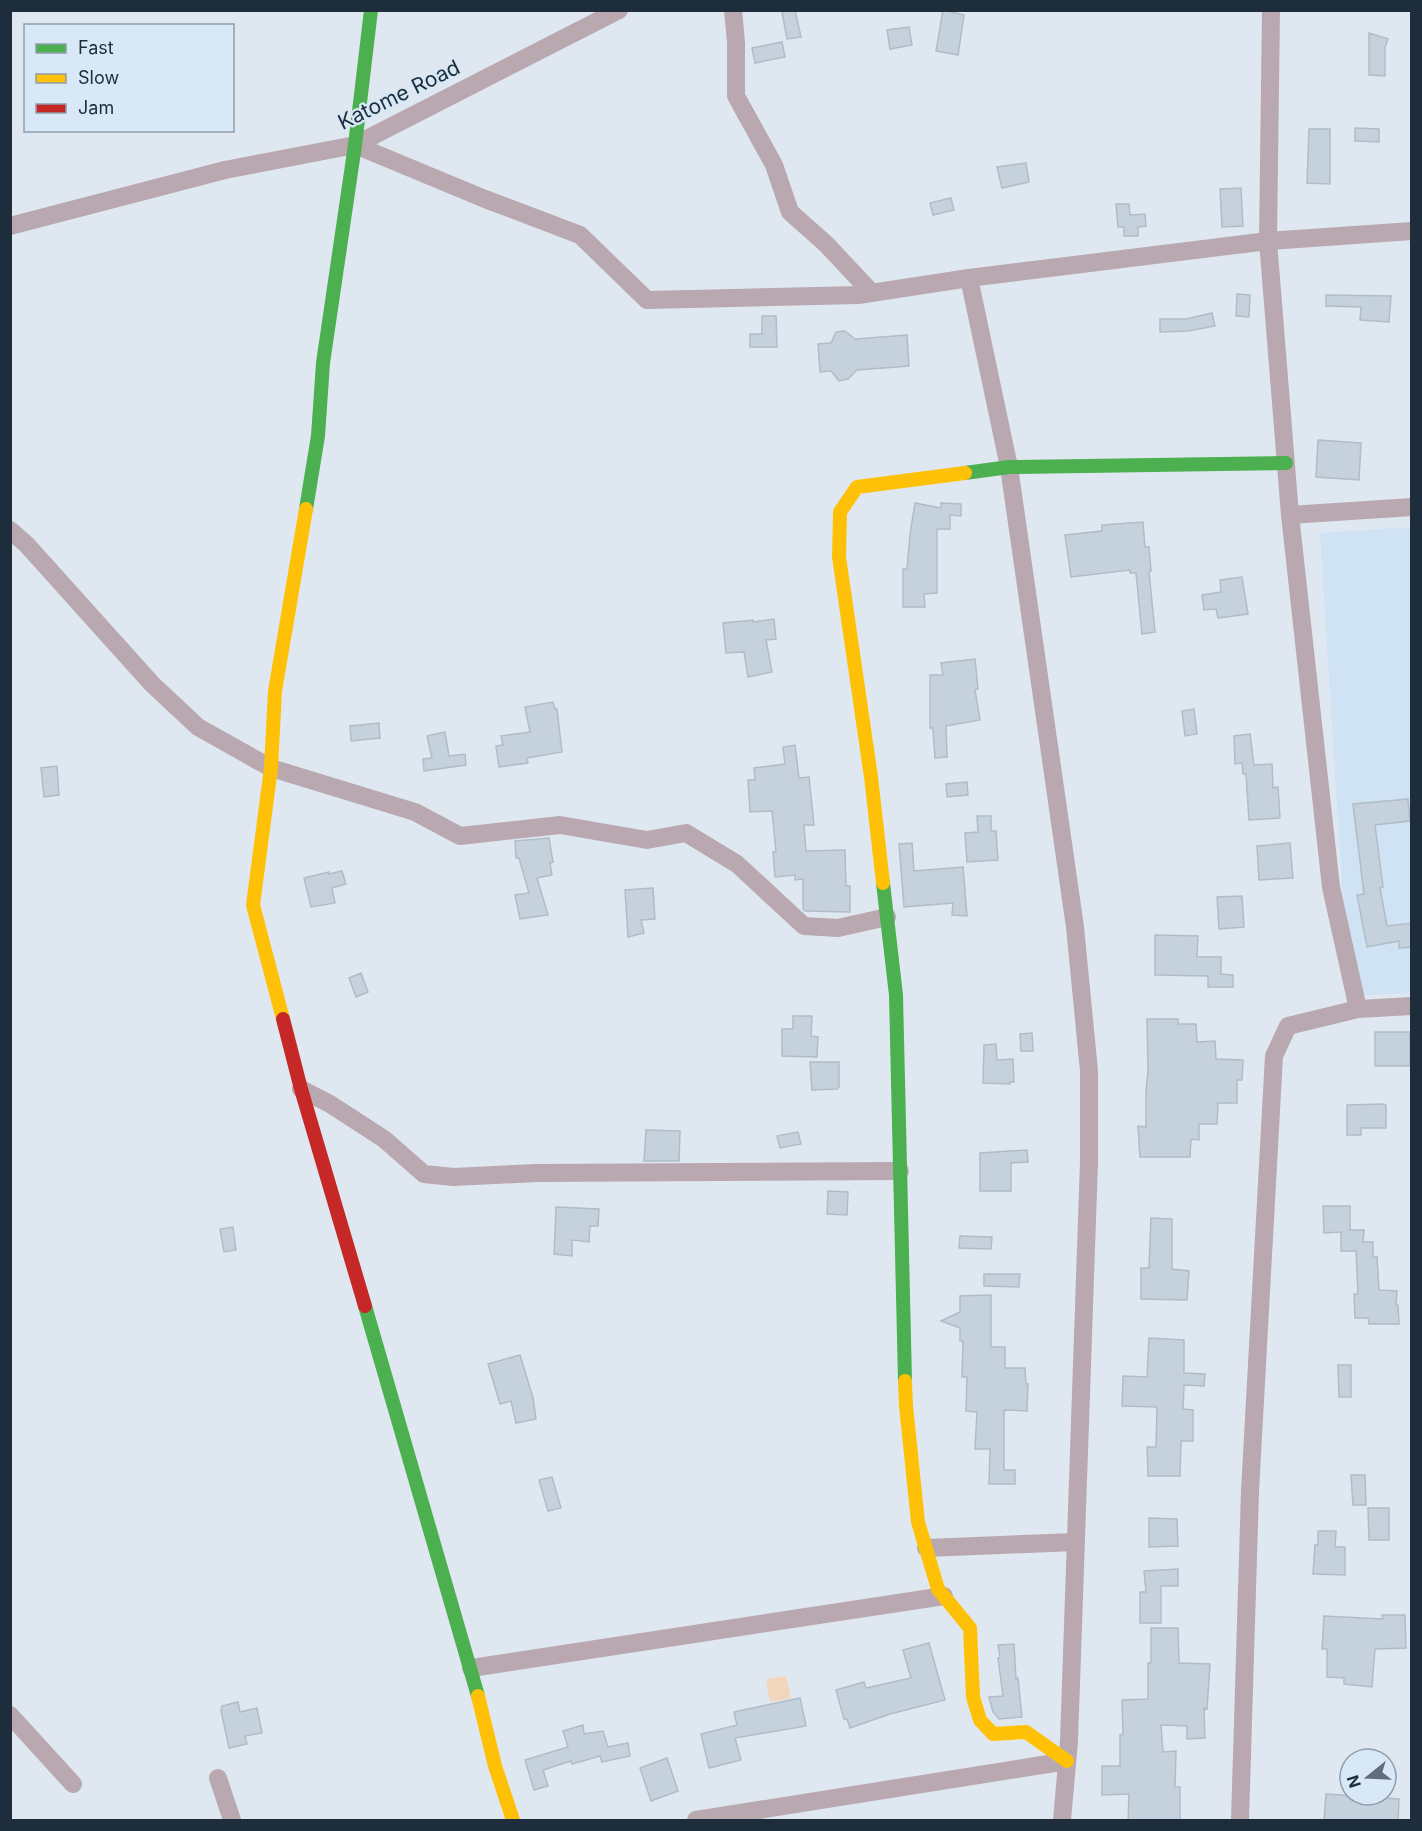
<svg xmlns="http://www.w3.org/2000/svg" width="1422" height="1831" viewBox="0 0 1422 1831" font-family="Inter,sans-serif">
<rect width="100%" height="100%" fill="#dfe8f0"/>
<path fill="#cfe3f4" d="M1411,527V993L1349,996L1320,533Z"/>
<path fill="#f1d6bc" d="M786,1676L791,1698L770,1702L766,1679Z"/>
<path fill="#c5d1dc" stroke="#b0bcc6" stroke-width="1.5" d="M795,10L801,37L787,39L782,12Z
M943,10L964,15L958,55L936,51Z
M909,27L912,45L890,49L887,30Z
M1369,33L1388,39L1385,47V76L1369,75Z
M782,42L785,57L755,63L752,48Z
M1355,128L1379,129V142L1355,141Z
M1309,129H1330V184L1307,183Z
M1026,163L1029,182L1002,188L997,167Z
M1241,188L1243,226L1222,227L1220,189Z
M951,198L954,210L933,215L930,203Z
M1116,204H1129L1130,215L1145,214L1146,226L1138,227V236H1124V227H1118Z
M1237,294L1250,295L1249,317L1236,316Z
M1326,295L1391,296L1389,322L1360,320L1361,307L1326,306Z
M1212,313L1215,326L1188,331L1160,332V319H1186Z
M762,316H776L777,347H750V334H762Z
M845,331L855,339L907,335L909,366L857,370L848,379L839,381L831,371L820,372L818,344L831,343L836,332Z
M1318,440L1361,443L1359,480L1316,477Z
M915,503L941,508V503L961,504V516L950,515V529H937V593L924,594L925,607H903V569H907L910,534Z
M1143,522L1145,547H1149L1151,571L1149,572L1155,632L1142,634L1136,573H1130V570L1071,577L1065,535L1102,531V525Z
M1242,577L1248,614L1218,618L1216,609L1204,610L1202,595L1221,592L1220,580Z
M774,619L776,639L766,640L772,672L748,677L744,652L726,653L723,623L753,620V622Z
M975,659L978,689L975,690L980,720L946,726L947,757L935,758L933,728H930V675H943L941,663Z
M553,702L555,709H557L562,752L527,758L528,763L499,767L496,746L503,745L501,736L530,732L525,707Z
M1194,709L1197,734L1185,736L1182,711Z
M379,723L380,738L351,741L350,726Z
M445,732L449,756L465,754L466,765L424,771L423,759L432,758L427,736Z
M1250,734L1254,765L1272,764L1273,788L1278,787L1280,818L1249,820L1246,774H1243L1242,763L1235,764L1234,736Z
M795,745L799,778L809,777L814,825H804L806,851L845,850L846,886H850V912L805,911L803,909V879L795,880V875L775,877L773,852H776L772,811L750,812L748,780H755L754,768L785,764L783,747Z
M57,766L59,795L44,797L41,768Z
M967,782L968,795L947,797L946,784Z
M1408,799L1410,821L1375,825L1383,887L1380,888L1387,926L1412,923V947L1399,948V941L1367,947L1357,895L1364,894L1353,804Z
M977,816H991V831H996L998,860L967,862L965,833L978,832Z
M549,838L553,862L550,863L552,875L537,878L548,915L520,919L515,895L529,893L519,858H516L515,841Z
M912,843L914,871L963,867L967,916L952,915L953,903L904,907L899,844Z
M1290,843L1293,878L1259,880L1257,846Z
M342,871L346,884L332,888L335,903L311,907L304,878L329,872V874Z
M653,888L655,919L641,920L644,933L628,937L625,890Z
M1242,896L1244,927L1219,929L1217,897Z
M1155,935L1198,936L1197,957H1221V974L1233,975V987H1208V976L1155,975Z
M361,973L368,992L356,997L349,978Z
M793,1016H812L811,1036L818,1037L817,1057L782,1056V1029H793Z
M1147,1019H1178V1024H1196L1197,1042L1215,1041L1216,1059L1243,1060L1242,1080H1237V1103H1218L1217,1124H1199V1140L1191,1139L1190,1157H1140L1138,1126L1146,1127V1092L1148,1070Z
M1375,1032H1410V1066H1375Z
M1032,1033L1033,1051H1021L1020,1034Z
M996,1044L997,1060L1013,1059L1014,1082H1010V1084L983,1083L984,1045Z
M810,1062H839V1087L837,1089L812,1090Z
M1382,1104L1386,1105V1128H1361V1135H1347V1105Z
M646,1130L680,1131L679,1161H644Z
M798,1132L801,1144L780,1148L777,1136Z
M1027,1150L1028,1162L1011,1163V1191H980V1153Z
M828,1191L848,1192L847,1215L827,1214Z
M1323,1206H1350V1230H1364L1363,1242H1373V1257H1377L1379,1290L1397,1291L1396,1305H1398L1399,1324H1369L1368,1318H1355L1354,1294H1358L1356,1251H1341V1232L1324,1233Z
M556,1207L599,1209L598,1226H590L589,1242L572,1240V1256L554,1254Z
M1151,1218L1172,1219V1269L1189,1271L1187,1300L1141,1299V1268H1149Z
M233,1227L236,1250L224,1252L220,1229Z
M960,1236L992,1237L991,1249L959,1248Z
M984,1274H1020L1019,1287L984,1286Z
M991,1295V1347H1005V1368H1025L1026,1384H1028L1027,1411L1004,1410V1470H1015V1484H989L990,1449H975L977,1412L966,1411L967,1377H962L963,1341H960V1328L941,1321L960,1312V1296Z
M1149,1338L1184,1340V1373L1205,1374L1204,1386L1184,1385L1183,1409L1193,1410V1441H1181L1180,1476H1148L1147,1447H1156L1157,1407L1122,1406L1123,1376L1147,1377Z
M520,1355L533,1398L536,1419L516,1423L511,1401L500,1404L488,1364Z
M1338,1365H1351V1397H1339Z
M1351,1475H1365L1366,1505H1353Z
M552,1477L561,1508L548,1511L539,1480Z
M1368,1508H1389V1540H1369Z
M1149,1518L1177,1519L1178,1546L1149,1547Z
M1318,1531H1336L1335,1547H1345V1575L1313,1574L1315,1545H1318Z
M1178,1569V1586H1161V1623H1140V1592H1146L1144,1571Z
M1382,1615H1405L1406,1648L1375,1649L1372,1687L1344,1684V1678L1327,1677V1649H1322L1324,1616L1383,1619Z
M1151,1628H1178L1179,1663L1210,1664L1207,1709L1204,1708L1205,1738L1187,1739V1726L1161,1725L1163,1752L1176,1751L1175,1787H1180V1821H1128L1129,1794L1102,1795V1766H1120V1735L1123,1734L1122,1700L1148,1699V1663H1151Z
M929,1643L945,1700L890,1714L850,1728L847,1719H844L836,1690L864,1682L866,1688L911,1678L903,1650Z
M1014,1644L1016,1679L1018,1678L1022,1717L999,1719L993,1712L989,1697L1003,1696L998,1658L1000,1657L998,1645Z
M800,1698L806,1726L735,1738L741,1760L709,1768L701,1734L737,1725L734,1712Z
M238,1702L240,1712L257,1708L262,1733L245,1736L247,1744L229,1748L221,1711L222,1706Z
M583,1725L584,1734L603,1731L608,1747L628,1743L630,1756L602,1762L600,1756L572,1764L571,1761L543,1770L548,1786L534,1790L525,1760L568,1747L563,1731Z
M667,1758L678,1791L651,1801L640,1768Z
M1326,1794L1399,1799L1398,1821H1324Z"/>
<g fill="none" stroke-linecap="round" stroke-linejoin="round">
<path stroke="#b9a8af" stroke-width="18" d="M733,10L736,42V96L774,165L790,212L826,244L872,293
M1271,10L1268,241L1290,515L1331,887L1358,1009
M355,145L485,199L580,235L647,300L858,295L969,278L1268,241L1412,231
M10,226L225,170L355,145L619,10
M969,278L1009,467L1075,927L1089,1071V1162L1069,1741L1062,1820
M1290,515L1412,507
M10,530L27,545L152,684L198,727L271,768L415,812L460,836L560,825L647,840L686,833L737,864L804,926L838,928L887,917
M301,1089L330,1104L384,1139L424,1174L453,1177L537,1173L900,1171
M926,1548L1075,1542
M471,1668L944,1596
M10,1715L73,1784
M218,1778L232,1820
M696,1820L1067,1761
M1240,1820L1250,1491L1274,1056L1288,1026L1358,1009L1412,1006"/>
<path stroke="#4caf50" stroke-width="14" d="M965,473L1009,467L1286,463
M306,509L318,436L323,363L355,145L371,10
M883,883L896,995L905,1381
M365,1306L478,1696"/>
<path stroke="#ffc107" stroke-width="14" d="M883,883L871,777L839,557L840,512L857,487L965,473
M283,1019L253,905L271,768L275,691L306,509
M905,1381L906,1406L918,1522L938,1589L970,1628L973,1697L980,1720L993,1734L1026,1732L1067,1761
M478,1696L495,1766L513,1820"/>
<path stroke="#c62828" stroke-width="14" d="M283,1019L301,1089L365,1306"/>
</g>
<g text-anchor="middle" stroke-width="4.5" stroke-linejoin="round" paint-order="stroke">
<g font-size="21" fill="#1d2d3b" stroke="#d8e8f7">
<text transform="translate(399 95) rotate(-26)" y="7">Katome Road</text>
</g>
</g>
<rect width="1422" height="1831" fill="none" stroke="#1d2d3b" stroke-width="24"/>
<rect x="24" y="24" width="210" height="108" fill="#d8e8f7" stroke="#8d9dac" stroke-width="1.5"/>
<rect x="36" y="44" width="30" height="9" fill="#4caf50" stroke="#8d9dac" stroke-width="1.5"/>
<text x="78" y="54" font-size="18" fill="#1d2d3b">Fast</text>
<rect x="36" y="74" width="30" height="9" fill="#ffc107" stroke="#8d9dac" stroke-width="1.5"/>
<text x="78" y="84" font-size="18" fill="#1d2d3b">Slow</text>
<rect x="36" y="104" width="30" height="9" fill="#c62828" stroke="#8d9dac" stroke-width="1.5"/>
<text x="78" y="114" font-size="18" fill="#1d2d3b">Jam</text>
<g transform="translate(1368 1777) rotate(252)"><circle r="28" fill="#d8e8f7" stroke="#8d9dac" stroke-width="1.5"/>
<path d="M0-4.5L10 22L0 15L-10 22Z" fill="#616e7a"/>
<text y="-9" font-size="16" font-weight="bold" text-anchor="middle" fill="#1d2d3b">N</text>
</g>
</svg>
